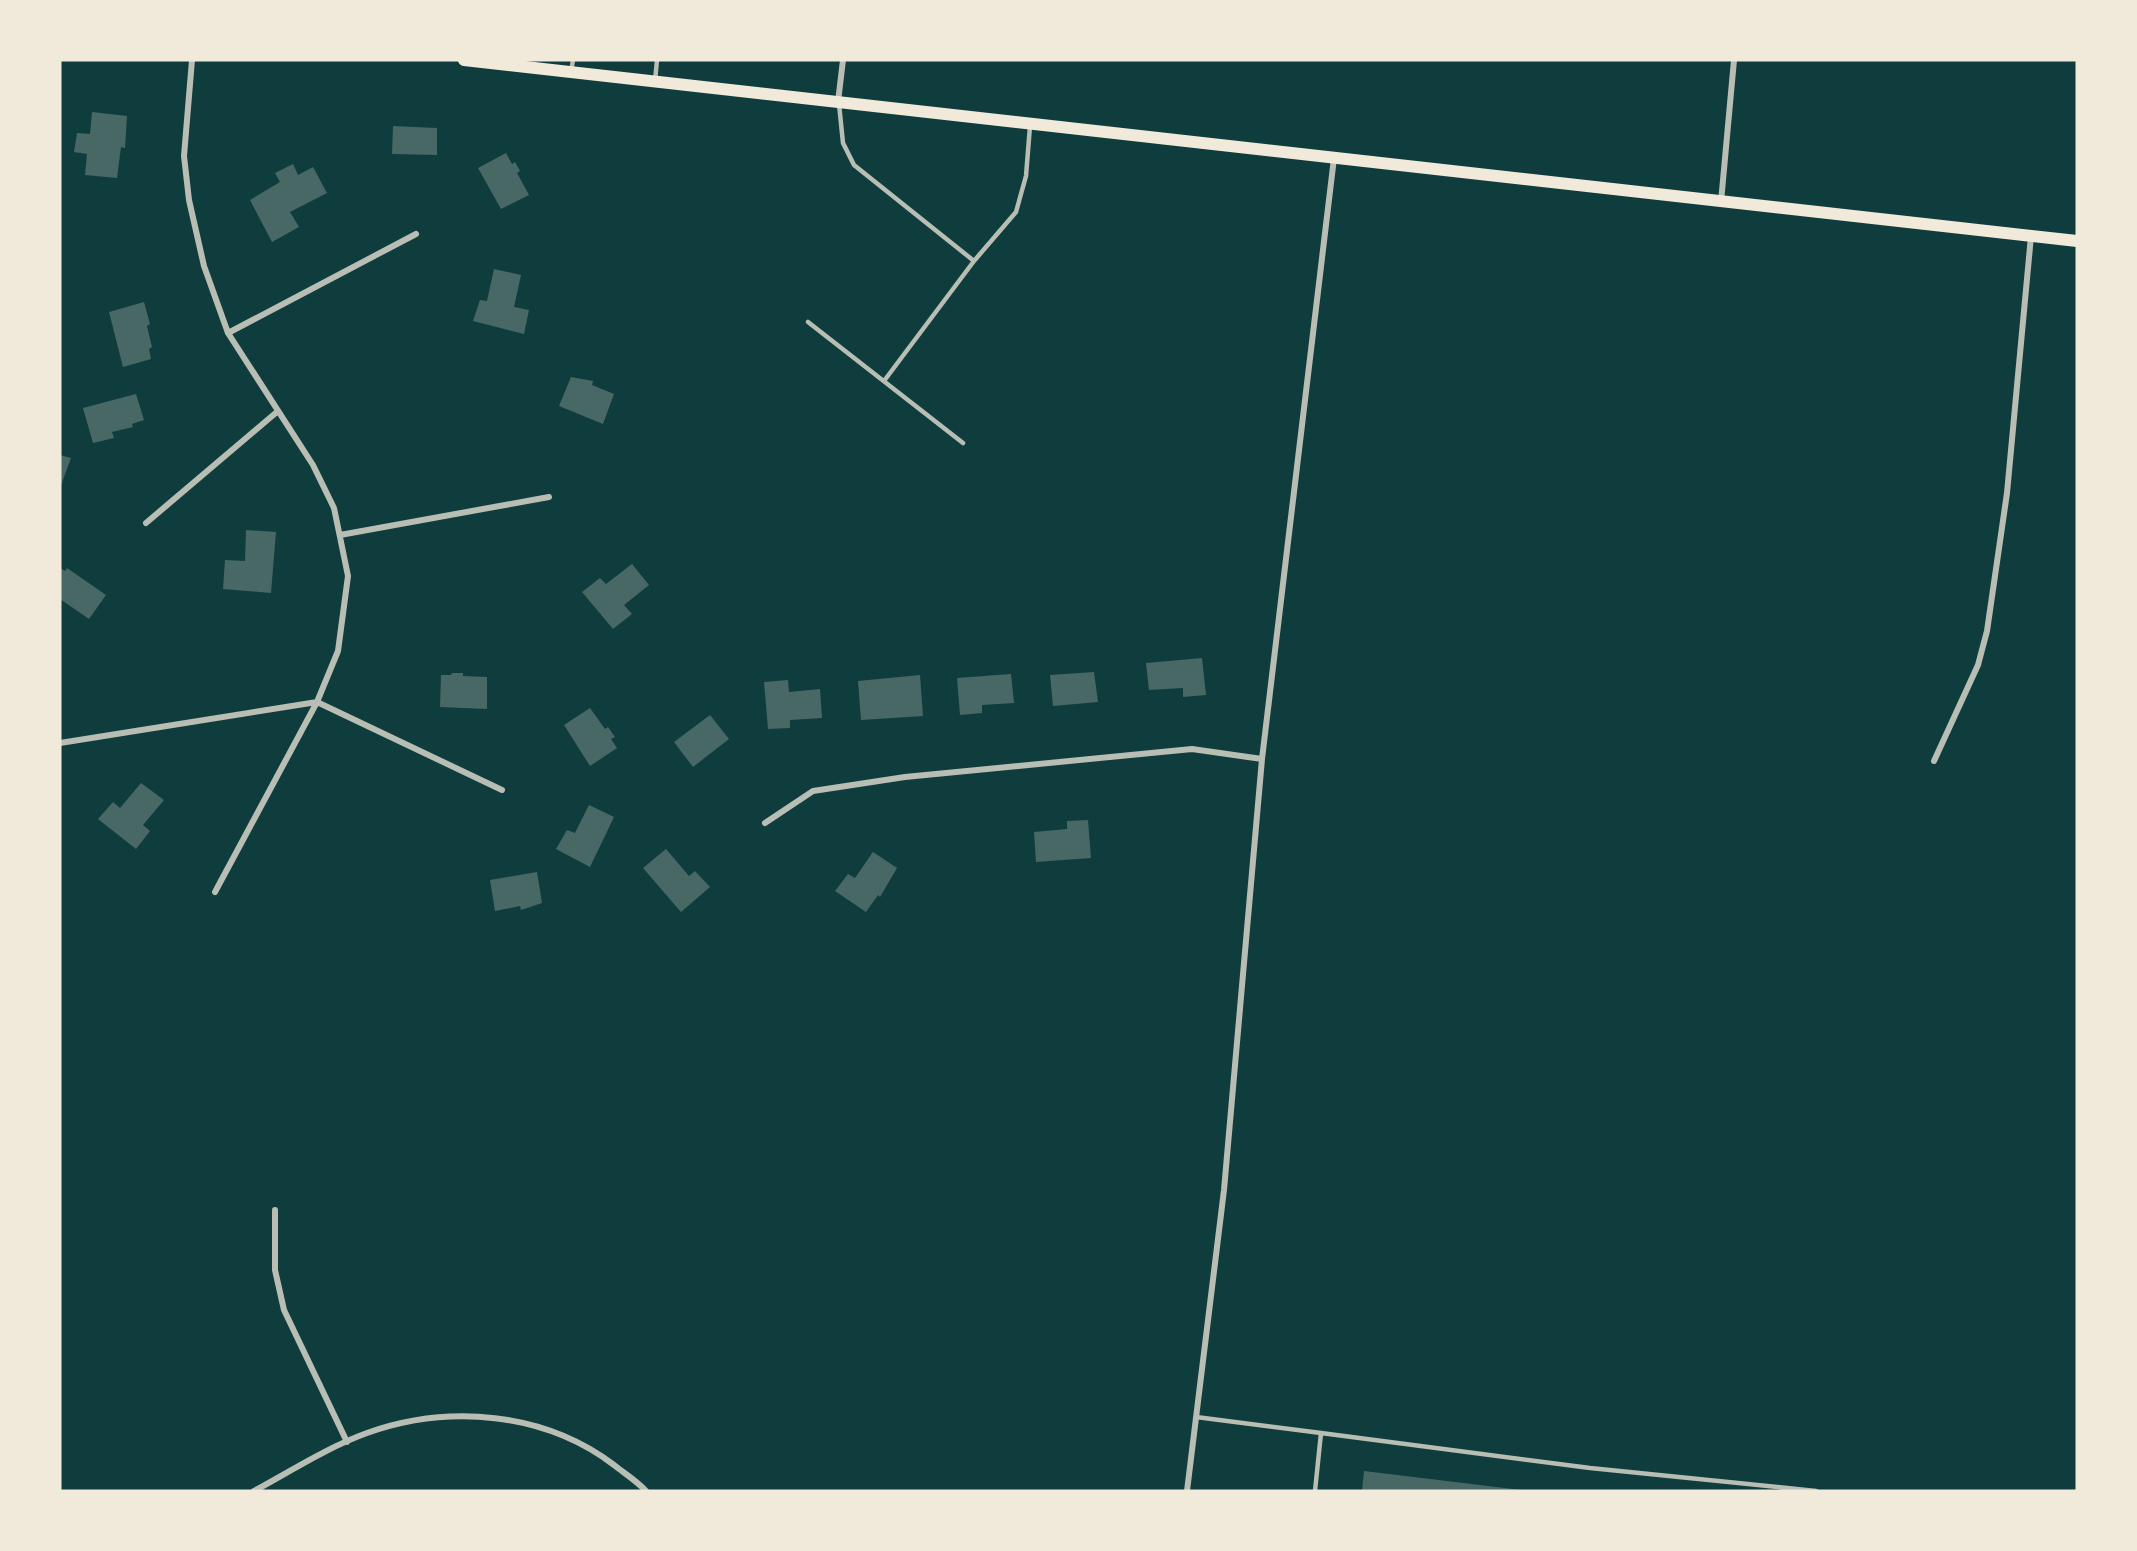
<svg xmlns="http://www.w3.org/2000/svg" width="2137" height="1551" viewBox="0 0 2137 1551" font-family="Quicksand,sans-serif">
<rect width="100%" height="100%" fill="#0f3d3e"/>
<path fill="#486865" d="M92,112L127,116L125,148L121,147L117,178L85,175L87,154L74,152L77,133L90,134Z
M393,126L437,128V155L392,154Z
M506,153L512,164L515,162L520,171L517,173L529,195L501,209L478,168Z
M293,164L298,175L313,167L327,193L290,212L299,227L272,242L250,200L280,182L275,173Z
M494,269L521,275L514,307L529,310L524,334L473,321L480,300L487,301Z
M144,302L150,324L147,326L152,347L149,349L151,359L123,367L109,312Z
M571,377L593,381L592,385L614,394L603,424L559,406Z
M136,394L144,420L132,424L133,427L112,432L114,438L93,443L83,408Z
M60,455L71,458L60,488Z
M246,530L276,532L271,593L223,589L225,560L245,561Z
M632,564L649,585L624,605L632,614L613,629L582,592L600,578L606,584Z
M60,568L65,571L67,568L106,595L89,619L60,599Z
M1202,658L1206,695L1183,697V688L1149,690L1146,663Z
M1094,672L1098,702L1053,706L1050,675Z
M452,673H463V676L487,677V709L440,707L441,675H451Z
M1011,674L1014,703L982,705V713L960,715L957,678Z
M920,675L923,716L861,720L858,681Z
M788,680L789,692L820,689L822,718L790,720V728L768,729L764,682Z
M590,708L605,729L608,727L615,737L611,739L617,748L590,766L564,725Z
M710,715L729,739L693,767L674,742Z
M141,783L164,800L143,825L150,831L136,849L98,819L113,802L120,808Z
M589,805L614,817L590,867L556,849L567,830L575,833Z
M1088,820L1091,858L1036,862L1034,832L1067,829V821Z
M666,849L689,876L695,871L710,887L681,912L643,868Z
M873,852L897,868L880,897L878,895L866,912L835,891L848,874L855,878Z
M537,872L542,903L521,910L520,906L495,911L490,880Z
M1364,1471L1521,1490L1520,1491H1362Z"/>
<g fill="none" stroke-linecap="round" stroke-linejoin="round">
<path stroke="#b8beb3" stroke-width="4.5" d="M571,72L573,60
M655,81L657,60
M839,104L843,143L854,165L974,261L1016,212L1026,176L1030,126
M808,322L963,443
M884,381L974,261
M1196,1417L1321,1433L1315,1491
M1321,1433L1590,1468L1816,1491"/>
<path stroke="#b8beb3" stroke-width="6" d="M192,60L184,156L189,200L204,266L228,333L313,465L334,508L348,576L338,651L317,702L215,892
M838,102L843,60
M1721,202L1734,60
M228,333L416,234
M146,523L278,411
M340,535L549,497
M60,743L317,702L502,790
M1934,761L1978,665L1987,631L2007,493L2031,236
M765,823L813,791L905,777L1192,749L1262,759
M275,1210V1270L284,1310L347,1442
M254,1491C291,1471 328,1447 367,1433C449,1404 544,1412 614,1465C624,1473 637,1481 646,1491
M1187,1491L1224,1190L1262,759L1334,158"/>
<path stroke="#f1e9da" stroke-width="12" d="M464,60L2077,241"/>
</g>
<rect width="2137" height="1551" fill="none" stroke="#f1e9da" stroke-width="123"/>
</svg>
